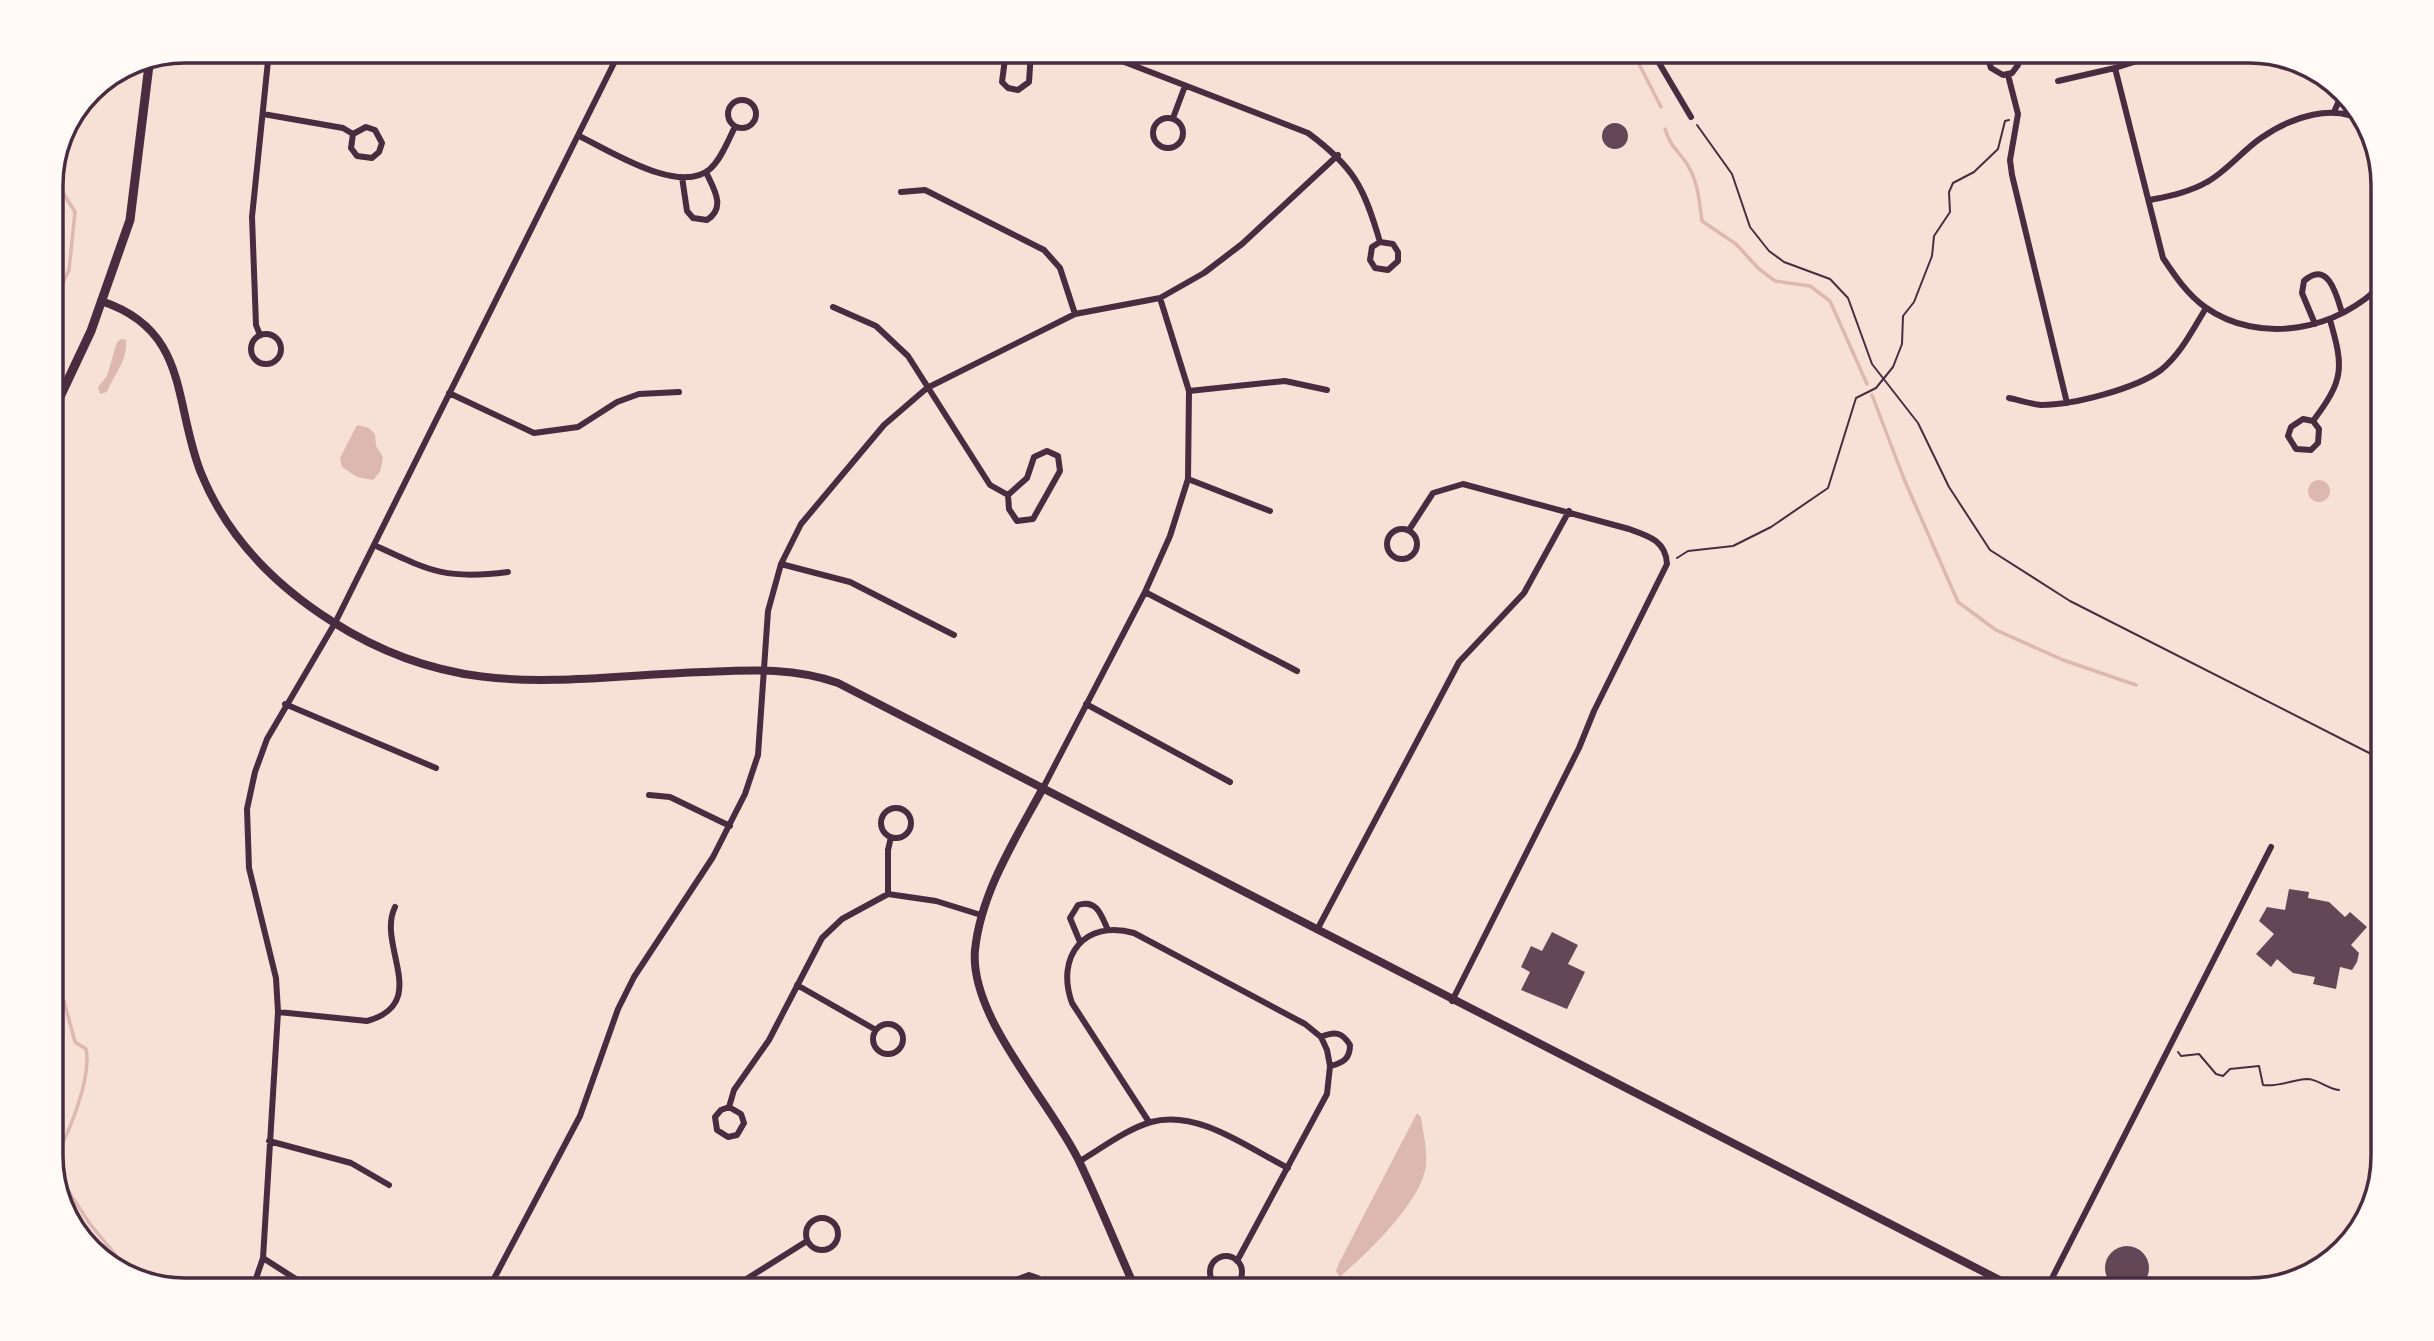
<svg xmlns="http://www.w3.org/2000/svg" width="2434" height="1341" viewBox="0 0 2434 1341" font-family="'DM Sans',sans-serif">
<rect width="100%" height="100%" fill="#f7e1d7"/>
<path fill="#dcb8b0" d="M121,339L126,340C128,361 114,374 107,392L100,394L98,387L107,376L117,342Z
M357,425L369,428L375,434L376,446L383,457L380,472L373,480L357,477L342,467L340,458Z
M2308 491a11 11 0 1 1 22 0a11 11 0 1 1-22 0Z
M1417,1113L1421,1117C1423,1133 1429,1155 1425,1171C1416,1207 1367,1253 1340,1277L1336,1271L1339,1263Z"/>
<g fill="none" stroke-linecap="round" stroke-linejoin="round">
<path stroke="#dcb8b0" stroke-width="3.5" d="M1638,62L1661,107
M83,106L95,99L96,86
M1665,129C1670,145 1676,149 1685,161C1698,179 1699,200 1702,221L1736,244L1758,268L1775,281L1810,286L1830,301L1867,384
M51,308L69,270L75,212L52,175
M1872,395L1904,479L1958,602L1996,630L2063,660L2136,685
M51,993L64,1001L75,1042L86,1049C92,1078 69,1132 55,1159L67,1189L90,1224L133,1276"/>
</g>
<path fill="#644757" d="M1602 136a13 13 0 1 1 26 0a13 13 0 1 1-26 0Z
M2289,889L2309,892L2308,898L2329,902L2345,917L2350,912L2367,927L2351,945L2359,953L2357,962L2352,970L2340,967L2336,989L2313,984L2315,977L2293,973L2277,959L2271,967L2256,954L2274,934L2259,921L2267,907L2285,910Z
M1552,932L1578,945L1568,964L1585,972L1567,1009L1521,990L1530,972L1521,967L1531,946L1542,951Z
M2105 1268a22 22 0 1 1 44 0a22 22 0 1 1-44 0Z
M2182,1279L2197,1290H2164L2171,1282Z"/>
<g fill="none" stroke-linecap="round" stroke-linejoin="round">
<path stroke="#4a2c40" stroke-width="2" d="M1697,125L1732,174L1750,227L1769,251L1784,262L1830,279L1848,298L1872,364L1918,423L1949,487L1990,550L2070,601L2383,760
M1677,558L1688,551L1733,546L1771,527L1828,488L1856,398L1876,388L1893,367L1902,344L1903,316L1914,302L1932,256L1934,236L1950,212L1949,192L1953,183L1974,172L1998,149L2005,121L2009,120
M2178,1052L2181,1056L2199,1054L2216,1074L2223,1076L2230,1069L2259,1066L2263,1085C2279,1087 2291,1080 2307,1079C2318,1079 2328,1089 2339,1090"/>
<path stroke="#4a2c40" stroke-width="6" d="M1006,51L1002,82L1008,88L1018,90L1029,82L1031,51
M1096,51L1308,133C1354,167 1364,187 1380,242L1372,247L1370,260L1375,268L1388,270L1398,261V252L1393,244L1380,242
M1652,51L1691,117
M1991,51L1988,59L1991,68L2003,75L2012,73L2018,65L2015,51
M2115,68L2163,258C2175,276 2187,294 2205,307C2260,346 2339,330 2383,283
M2008,75L2018,114L2010,160L2012,175L2067,403
M2058,81L2115,68L2169,51
M728 114a14 14 0 1 1 28 0a14 14 0 1 1-28 0Z
M2334,112L2342,94
M263,114L343,128L353,134L351,148L357,156L372,158L379,152L382,143L375,130L366,127L353,134
M1153 133a15 15 0 1 1 30 0a15 15 0 1 1-30 0Z
M1173,118L1185,86
M579,136C609,150 679,196 710,169C722,158 728,140 735,127
M682,177L687,211L693,218L707,220C727,207 713,188 706,172
M901,192L925,190L1044,250L1060,268L1075,314
M2150,200C2169,196 2190,192 2207,182C2227,171 2242,151 2261,138C2291,117 2334,102 2367,123
M833,307L876,326L908,356L990,485L1008,495L1009,509L1017,521L1033,519L1060,471L1058,456L1047,451L1034,457L1027,478L1008,495
M2315,324L2302,293L2304,281C2328,259 2337,296 2342,313
M251 349a15 15 0 1 1 30 0a15 15 0 1 1-30 0Z
M260,335L256,325L252,217L269,51
M1189,391L1285,381L1327,390
M449,393L534,433L578,427L617,402L639,394L679,392
M2009,398C2019,400 2031,404 2041,405C2073,405 2135,389 2161,370C2181,354 2193,329 2206,308
M2313,421L2319,429L2318,443L2311,450L2296,449L2288,436L2291,427L2303,419L2313,421C2344,380 2344,368 2330,320
M1188,479L1270,511
M1387 544a15 15 0 1 1 30 0a15 15 0 1 1-30 0Z
M1409,530L1433,493L1463,484L1629,529C1649,536 1666,541 1667,564L1594,711L1579,748L1452,1001
M374,545C430,571 445,580 508,572
M781,564L850,582L954,635
M1145,592L1297,671
M285,704L436,768
M1086,704L1230,782
M1043,788L1145,592L1170,536L1188,479L1189,391L1160,298
M649,795L670,797L730,826
M881 823a15 15 0 1 1 30 0a15 15 0 1 1-30 0Z
M888,894L936,901L981,915
M1317,930L1459,662L1524,593L1569,511
M1080,942L1070,918L1078,905C1096,899 1101,914 1107,928
M797,985L876,1030
M278,1012L367,1021C432,1003 376,945 395,907
M873 1039a15 15 0 1 1 30 0a15 15 0 1 1-30 0Z
M1321,1037C1335,1031 1342,1032 1350,1045C1350,1059 1343,1063 1330,1066
M729,1107L741,1114L744,1123L737,1135L728,1137L717,1130L715,1117L721,1110L729,1107L734,1090L769,1040L822,938L842,919L888,894V850L891,837
M1149,1122L1072,1003C1055,956 1085,919 1134,933L1305,1024L1321,1037L1327,1050L1330,1066L1327,1094L1237,1261
M269,1141L351,1163L389,1185
M1080,1161C1102,1148 1127,1129 1151,1122C1198,1109 1248,1148 1288,1168
M806 1234a16 16 0 1 1 32 0a16 16 0 1 1-32 0Z
M1210 1272a16 16 0 1 1 32 0a16 16 0 1 1-32 0Z
M263,1258L313,1290
M252,1290L263,1258L278,1012L276,978L249,868L247,809L255,772L267,739L335,623L620,51
M488,1290L580,1116L618,1009L634,977L713,857L745,794L758,755L768,611L781,564L801,524L884,425L927,388L1075,314L1160,298L1204,273L1242,244L1338,155
M729,1290L807,1241
M1012,1290L1016,1280L1029,1275L1038,1278L1043,1290
M2046,1290L2271,847"/>
<path stroke="#4a2c40" stroke-width="8" d="M101,301C190,330 173,403 201,473C227,537 276,586 333,622C460,703 563,677 703,672C749,670 794,667 838,683L2019,1290
M1043,788C1016,838 981,892 975,950C969,1018 1052,1103 1080,1163C1100,1205 1117,1248 1136,1290"/>
<path stroke="#4a2c40" stroke-width="9" d="M51,416L91,331L130,220L150,57"/>
</g>
<path d="M0 0H2434V1341H0ZM185 63H2249A122 122 0 0 1 2371 185V1156A122 122 0 0 1 2249 1278H185A122 122 0 0 1 63 1156V185A122 122 0 0 1 185 63Z" fill="#fffaf5" fill-rule="evenodd"/>
<path fill="none" stroke="#4a2c40" stroke-width="3.5" d="M185 63H2249A122 122 0 0 1 2371 185V1156A122 122 0 0 1 2249 1278H185A122 122 0 0 1 63 1156V185A122 122 0 0 1 185 63Z"/>
</svg>
